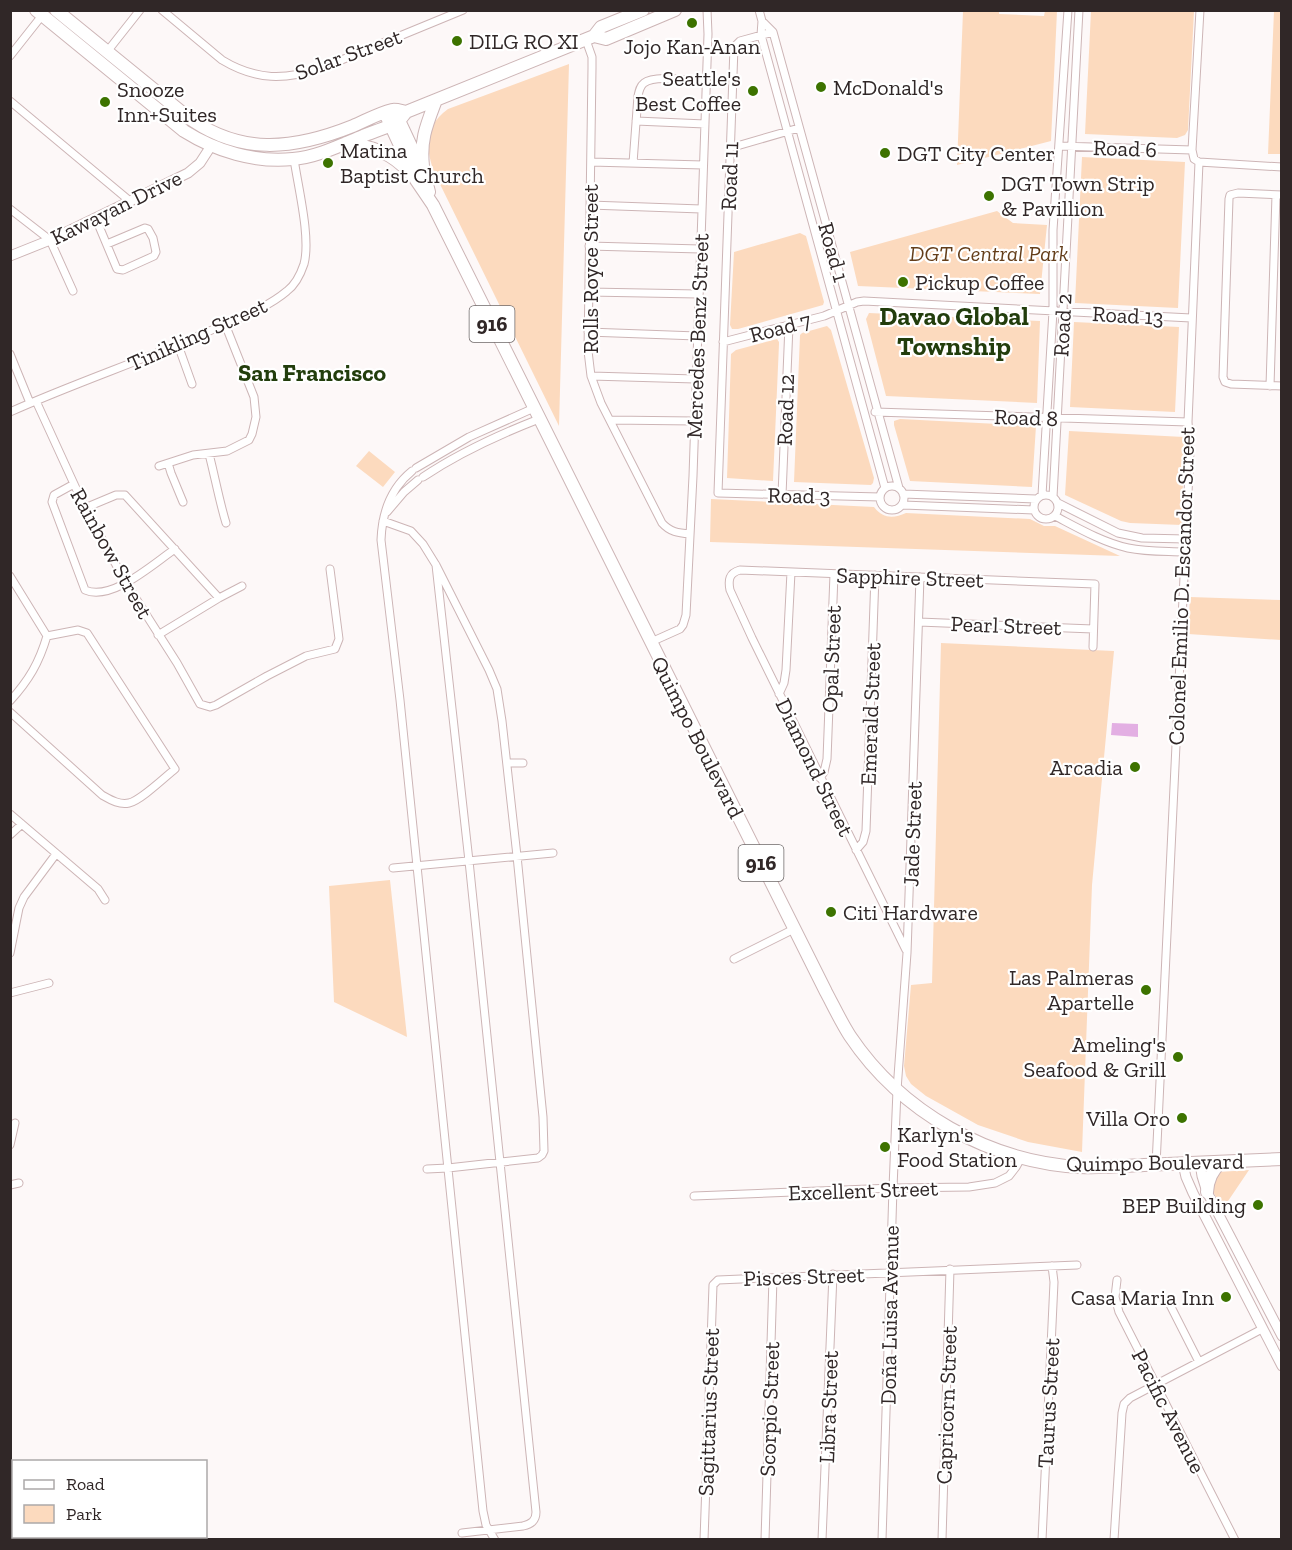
<svg xmlns="http://www.w3.org/2000/svg" width="1292" height="1550" viewBox="0 0 1292 1550" font-family="'Zilla Slab',serif">
<rect width="100%" height="100%" fill="#fdf8f8"/>
<path fill="#fcdabe" d="M963,11H999V14L1044,16L1045,11H1057L1051,141L957,165Z
M1091,11H1194L1188,130L1185,135L1177,138L1085,134Z
M1274,11H1281V154H1268Z
M569,64L559,426L434,172C425,146 424,127 448,109Z
M1082,157L1185,162L1178,308L1075,303Z
M997,211L1013,223L1047,225L1040,294L858,286L850,252Z
M800,233L806,236L824,302L823,305L738,329H732L730,325L734,252Z
M869,313L1040,321L1037,403L886,396L866,319Z
M1074,322L1179,327L1175,412L1070,407Z
M827,326L831,330L874,478L873,483L871,485L794,482L800,335L802,333Z
M777,339L779,342V344L773,481L727,478L731,354L736,350Z
M900,419L1036,426L1032,487L910,481L894,425V421Z
M1069,431L1184,437L1182,525L1130,523L1121,521L1065,495Z
M369,451L395,472L383,487L356,466Z
M711,499L874,507C882,518 893,519 906,513L1030,519L1044,526H1055L1120,556L710,542Z
M1190,597L1281,600V640L1188,634Z
M941,643L1114,651L1092,885L1082,1152L1028,1142L978,1125L926,1096L911,1084L906,1076L904,1066L911,985L932,983Z
M390,880L407,1037L334,1002L329,886Z
M1249,1170L1222,1210L1213,1191L1214,1177L1219,1172Z"/>
<path fill="#e3afe3" d="M1112,723L1138,724V737L1111,735Z"/>
<g fill="none" stroke-linecap="round" stroke-linejoin="round">
<g stroke="#cdb5b6" stroke-width="9">
<path id="minor" d="M162,10L222,60C257,81 285,80 322,68L463,10
M759,10L762,21L761,35L885,488
M762,21L773,32L899,488
M773,32L740,41L734,47L718,493L880,497
M586,40L592,57V68L588,351L591,376L601,403L662,523C670,532 678,533 690,534
M106,53L140,10
M10,56L44,13
M10,101L131,202
M636,121L705,124
M1059,146L1192,150
M730,148L799,128
M591,162L703,165
M1199,162L1194,159L1192,150L1200,10
M1199,162L1282,167
M633,163L638,96C639,91 640,86 644,83C655,74 692,81 706,81
M1282,195L1238,193L1230,195L1229,199L1223,377L1225,382L1231,384L1282,386
M590,205L701,209
M10,209L50,240L73,291
M96,219L117,269L123,270L154,256L156,252L153,238L148,229L145,228L107,244
M589,246L700,249
M589,292L698,294
M588,332L697,336
M723,342L824,316L857,302L864,301L1191,318
M178,345L192,384
M10,354L30,403
M591,376L695,379
M1270,386L1276,195
M36,401L85,508L126,583L177,663L200,704L210,707L216,705L267,676L306,656L335,649L339,639L330,569
M10,412C77,382 147,359 214,329C239,318 267,308 287,291C295,285 301,273 304,264C311,238 298,187 294,159
M875,412L1188,422
M610,420L694,421
M209,454C215,477 219,500 226,523
M168,463L171,473L183,502
M159,466L193,455L227,451L249,440L252,434L256,417L254,397L225,324
M416,468L469,437L534,408
M412,471C391,488 382,513 381,540L400,700L483,1511L486,1525L495,1540
M423,477C459,453 498,435 539,419
M74,484L54,495L52,502L85,590C112,602 154,563 175,549
M880 498a12 12 0 1 1 24 0a12 12 0 1 1-24 0Z
M903,494L1036,499
M1034 507a12 12 0 1 1 24 0a12 12 0 1 1-24 0Z
M782,495L789,325
M1042,495L1053,311V230L1068,10
M1053,497L1079,10
M1058,503L1118,533L1142,538L1186,539
M903,505L1034,510
M85,508L116,495H125L219,598
M387,512L404,492L418,480
M1055,516C1078,528 1102,542 1128,548C1147,552 1166,551 1185,552
M383,521L411,531L423,544L436,565L489,670L497,689L502,721L517,856L543,1117L544,1151L542,1155L538,1158L448,1168L427,1169
M436,565L469,861L536,1512C536,1521 531,1524 523,1526L462,1533
M10,576L47,636
M919,622L1093,629
M158,635L219,598L242,586
M651,642L680,629L683,625L686,615L693,476L708,34L707,10
M779,694L784,683L786,670L791,572
M10,701C29,680 39,663 47,636
M10,712L102,795C111,800 119,805 129,803C140,801 165,777 175,769L87,633L78,630L47,636
M507,763H523
M820,778L824,772L827,759L834,574
M10,814L98,889L105,900
M10,835L22,824
M856,850L863,842L866,831L875,575
M393,868L553,853
M906,950L752,638L730,590C728,580 729,573 740,570L1095,584L1093,647
M10,953L19,908L24,897L56,854
M734,959L794,929
M10,993L49,983
M10,1145L15,1123
M1156,1165L1190,451L1188,422L1199,162
M10,1185L19,1183
M694,1196L893,1188L969,1187L995,1183L1009,1176L1016,1167L1021,1158
M1117,1280L1115,1297L1119,1312L1235,1540
M1167,1299L1199,1362
M704,1540L713,1285L718,1280L1077,1265
M765,1540L773,1278
M822,1540L833,1274
M882,1540L893,1188L897,1090L907,953L920,577
M942,1540L950,1269
M1042,1540L1054,1282L1052,1266
M1114,1540L1122,1413L1124,1404L1130,1398L1262,1329"/>
</g>
<g stroke="#cdb5b6" stroke-width="11">
<path id="tertiary" d="M10,256L50,240L188,173L200,163L211,146
M1200,1163L1202,1176L1207,1192L1282,1336
M1183,1164L1186,1177L1193,1193L1282,1366"/>
</g>
<g stroke="#cdb5b6" stroke-width="14">
<path id="primary" d="M36,10L184,131C216,151 255,163 293,159C317,157 341,145 363,136C372,132 393,126 400,120C402,117 404,115 406,112L594,36L601,27L643,10
M56,10L185,115C239,156 293,150 353,126C365,121 379,113 392,110C396,109 401,111 406,112
M594,36L606,39L675,10
M385,113L416,180L433,205L826,992C834,1007 841,1022 850,1036C901,1112 989,1162 1080,1167C1102,1168 1123,1166 1144,1165C1190,1163 1236,1161 1282,1159
M396,114L425,176L429,192
M346,143C373,147 391,152 410,173
M423,166C420,139 427,124 436,100
M1207,1192C1208,1179 1212,1171 1221,1162"/>
</g>
<use href="#minor" stroke="#fff" stroke-width="7"/>
<use href="#tertiary" stroke="#fff" stroke-width="9"/>
<use href="#primary" stroke="#fff" stroke-width="12"/>
</g>
<g fill="#3d7300" stroke="#fff" stroke-width="2">
<circle cx="692" cy="23" r="6"/>
<circle cx="457" cy="41" r="6"/>
<circle cx="821" cy="87" r="6"/>
<circle cx="753" cy="91" r="6"/>
<circle cx="105" cy="102" r="6"/>
<circle cx="885" cy="153" r="6"/>
<circle cx="328" cy="163" r="6"/>
<circle cx="989" cy="196" r="6"/>
<circle cx="903" cy="282" r="6"/>
<circle cx="1135" cy="767" r="6"/>
<circle cx="831" cy="912" r="6"/>
<circle cx="1146" cy="990" r="6"/>
<circle cx="1178" cy="1057" r="6"/>
<circle cx="1182" cy="1118" r="6"/>
<circle cx="885" cy="1147" r="6"/>
<circle cx="1258" cy="1205" r="6"/>
<circle cx="1226" cy="1297" r="6"/>
</g>
<g text-anchor="middle" stroke-width="4.5" stroke-linejoin="round" paint-order="stroke">
<g fill="#fff" stroke="#6e6868" stroke-width="1.5">
<rect x="469.5" y="306" width="45" height="36" rx="4.5"/>
<rect x="738.5" y="845" width="45" height="36" rx="4.5"/>
</g>
<g font-size="21" font-weight="bold" fill="#302727">
<text x="492" y="331">916</text>
<text x="761" y="870">916</text>
</g>
<g font-size="22" fill="#302727" stroke="#fff" text-anchor="start">
<text x="469" y="49">DILG RO XI</text>
<text x="692" y="54" text-anchor="middle">Jojo Kan-Anan</text>
<text x="741" y="86" text-anchor="end">Seattle's<tspan x="741" dy="25">Best Coffee</tspan></text>
<text x="833" y="95">McDonald's</text>
<text x="117" y="97">Snooze<tspan x="117" dy="25">Inn+Suites</tspan></text>
<text x="340" y="158">Matina<tspan x="340" dy="25">Baptist Church</tspan></text>
<text x="897" y="161">DGT City Center</text>
<text x="1001" y="191">DGT Town Strip<tspan x="1001" dy="25">&amp; Pavillion</tspan></text>
<text x="915" y="290">Pickup Coffee</text>
<text x="1123" y="775" text-anchor="end">Arcadia</text>
<text x="843" y="920">Citi Hardware</text>
<text x="1134" y="985" text-anchor="end">Las Palmeras<tspan x="1134" dy="25">Apartelle</tspan></text>
<text x="1166" y="1052" text-anchor="end">Ameling's<tspan x="1166" dy="25">Seafood &amp; Grill</tspan></text>
<text x="1170" y="1126" text-anchor="end">Villa Oro</text>
<text x="897" y="1142">Karlyn's<tspan x="897" dy="25">Food Station</tspan></text>
<text x="1246" y="1213" text-anchor="end">BEP Building</text>
<text x="1214" y="1305" text-anchor="end">Casa Maria Inn</text>
</g>
<g font-size="22" fill="#302727" stroke="#fff">
<text transform="translate(348 54) rotate(-20)" y="8">Solar Street</text>
<text transform="translate(1125 148) rotate(2)" y="8">Road 6</text>
<text transform="translate(729 176) rotate(-88)" y="8">Road 11</text>
<text transform="translate(116 207) rotate(-26)" y="8">Kawayan Drive</text>
<text transform="translate(834 252) rotate(74)" y="8">Road 1</text>
<text transform="translate(590 269) rotate(-90)" y="8">Rolls Royce Street</text>
<text transform="translate(1128 315) rotate(3)" y="8">Road 13</text>
<text transform="translate(1062 325) rotate(-87)" y="8">Road 2</text>
<text transform="translate(780 327) rotate(-15)" y="8">Road 7</text>
<text transform="translate(197 334) rotate(-24)" y="8">Tinikling Street</text>
<text transform="translate(697 336) rotate(-88)" y="8">Mercedes Benz Street</text>
<text transform="translate(785 410) rotate(-88)" y="8">Road 12</text>
<text transform="translate(1026 417) rotate(2)" y="8">Road 8</text>
<text transform="translate(799 495) rotate(1)" y="8">Road 3</text>
<text transform="translate(112 553) rotate(61)" y="8">Rainbow Street</text>
<text transform="translate(910 577) rotate(2)" y="8">Sapphire Street</text>
<text transform="translate(1181 586) rotate(-88)" y="8">Colonel Emilio D. Escandor Street</text>
<text transform="translate(1006 625) rotate(2)" y="8">Pearl Street</text>
<text transform="translate(831 659) rotate(-88)" y="8">Opal Street</text>
<text transform="translate(870 714) rotate(-88)" y="8">Emerald Street</text>
<text transform="translate(698 737) rotate(63)" y="8">Quimpo Boulevard</text>
<text transform="translate(815 767) rotate(64)" y="8">Diamond Street</text>
<text transform="translate(912 834) rotate(-88)" y="8">Jade Street</text>
<text transform="translate(1155 1162) rotate(-1)" y="8">Quimpo Boulevard</text>
<text transform="translate(863 1190) rotate(-2)" y="8">Excellent Street</text>
<text transform="translate(804 1276) rotate(-2)" y="8">Pisces Street</text>
<text transform="translate(889 1315) rotate(-89)" y="8">Doña Luisa Avenue</text>
<text transform="translate(1048 1403) rotate(-87)" y="8">Taurus Street</text>
<text transform="translate(946 1405) rotate(-88)" y="8">Capricorn Street</text>
<text transform="translate(828 1407) rotate(-88)" y="8">Libra Street</text>
<text transform="translate(769 1409) rotate(-88)" y="8">Scorpio Street</text>
<text transform="translate(1169 1411) rotate(63)" y="8">Pacific Avenue</text>
<text transform="translate(708 1412) rotate(-88)" y="8">Sagittarius Street</text>
</g>
<g font-size="22" font-style="italic" fill="#643e1a" stroke="#fff">
<text x="989" y="261">DGT Central Park</text>
</g>
<g font-size="24" font-weight="bold" fill="#223d0c" stroke="#fff">
<text x="312" y="381">San Francisco</text>
</g>
<g font-size="26" font-weight="bold" fill="#223d0c" stroke="#fff">
<text x="954" y="325">Davao Global<tspan x="954" dy="30">Township</tspan></text>
</g>
</g>
<rect width="1292" height="1550" fill="none" stroke="#302727" stroke-width="24"/>
<rect x="12" y="1460" width="195" height="78" fill="#ffffff" stroke="#aca9a9" stroke-width="1.5"/>
<rect x="24" y="1480" width="30" height="9" fill="#ffffff" stroke="#aca9a9" stroke-width="1.5"/>
<text x="66" y="1490" font-size="18" fill="#302727">Road</text>
<rect x="24" y="1505" width="30" height="18" fill="#fcdabe" stroke="#aca9a9" stroke-width="1.5"/>
<text x="66" y="1520" font-size="18" fill="#302727">Park</text>
</svg>
